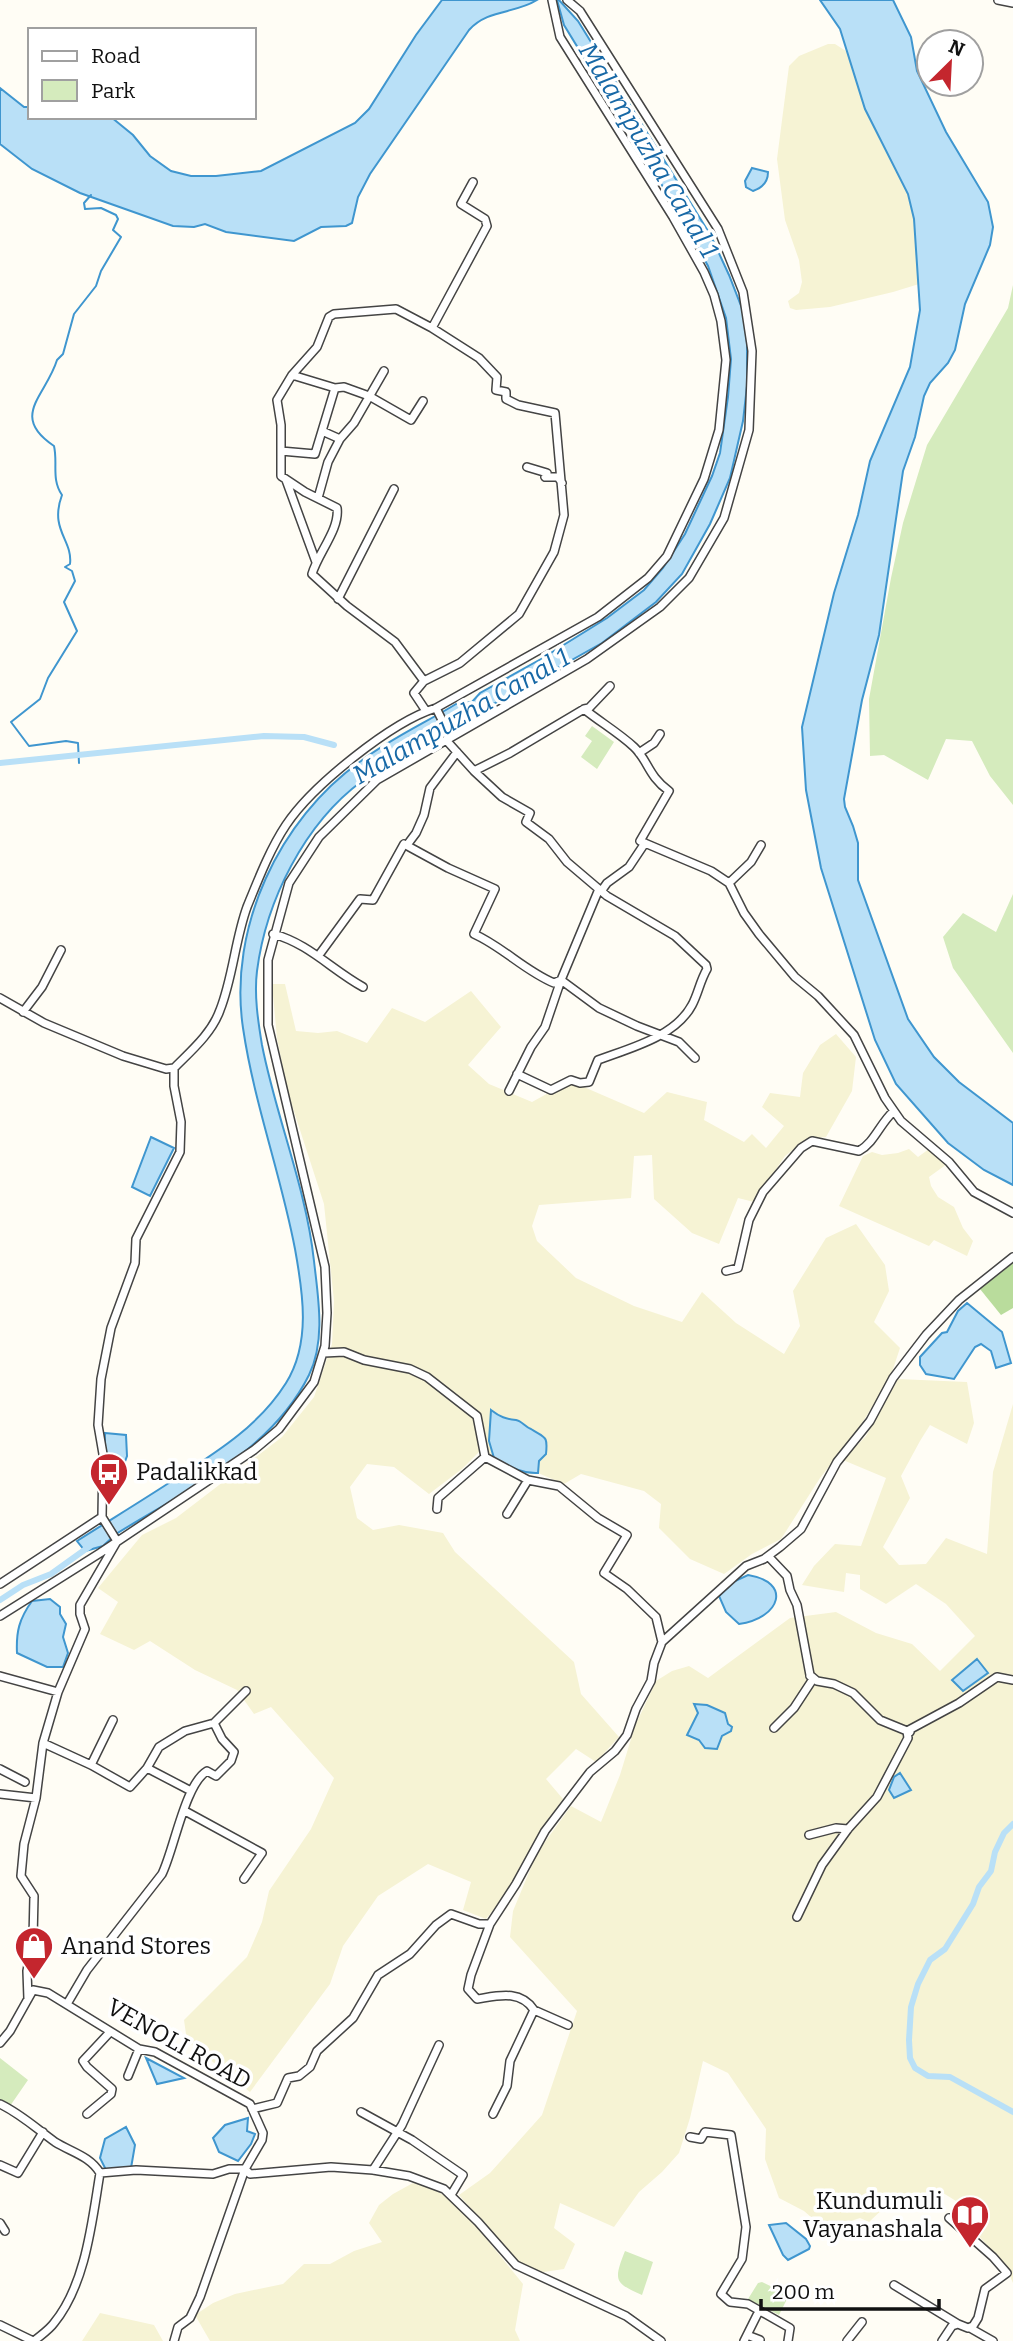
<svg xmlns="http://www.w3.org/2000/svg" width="1013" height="2341" viewBox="0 0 1013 2341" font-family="Bitter,serif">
<rect width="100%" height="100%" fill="#fffdf5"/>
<path fill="#f6f3d4" d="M828,44H835L849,53L865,109L908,194L914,219L919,284L893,292L830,307L796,310L790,308L788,301L799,293L802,282L799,260L785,220L777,159L789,66L799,56Z
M272,984H285L296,1031L318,1033L337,1031L367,1043L392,1008L425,1022L471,991L501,1027L468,1065L489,1084L532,1102L570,1081L644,1113L667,1092L707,1102L704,1120L744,1142L752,1134L766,1148L784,1126L762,1107L770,1093L800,1097L803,1073L820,1045L836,1034L856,1057L852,1091L826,1137L807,1139L785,1156L754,1202L738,1198L719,1244L692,1233L654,1199L652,1155L634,1156L631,1198L539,1205L532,1226L537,1241L576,1278L634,1306L682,1322L702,1292L736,1323L784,1354L800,1326L793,1291L826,1238L856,1224L885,1265L889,1291L874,1322L900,1348L891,1375L874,1404L857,1431L820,1478L781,1539L752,1554L724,1574L690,1559L659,1528L661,1504L644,1491L581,1474L564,1484L538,1473L530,1474L494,1458L483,1448L462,1469L429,1494L394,1467L367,1464L350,1487L357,1518L373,1530L399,1525L443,1533L455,1552L574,1662L581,1694L619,1737L596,1762L576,1749L546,1779L563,1799L532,1848L510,1889L486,1919L463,1910L471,1882L428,1864L378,1896L343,1946L330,1984L250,2092L187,2041L184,2020L247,1957L262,1922L269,1891L311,1829L334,1778L271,1707L254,1714L237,1690L195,1670L150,1641L134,1650L100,1634L118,1602L98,1588L142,1535L176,1518L282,1437L314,1397L332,1344L334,1301L324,1204L288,1093L277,1038Z
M909,1149L918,1157L929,1149L947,1164L929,1177L931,1186L938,1197L954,1207L963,1228L973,1241L967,1256L934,1240L929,1246L839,1206L863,1156L872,1152L882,1155L898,1153Z
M898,1379L967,1382L974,1423L967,1444L930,1425L920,1441L901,1476L910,1498L883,1547L899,1565L926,1564L946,1538L987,1554L993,1472L1013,1404V2283L1005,2265L967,2223L956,2201L940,2191L924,2195L901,2196L887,2205L869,2222L860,2218L845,2223L846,2230L833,2236L804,2211L779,2198L765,2159L766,2129L728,2073L703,2061L690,2118L679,2153L662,2172L639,2192L614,2227L560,2203L554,2228L575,2244L564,2269L537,2273L517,2264L459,2195L490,2173L542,2115L577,2011L510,1937L513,1911L537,1853L571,1806L601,1822L620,1775L635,1726L656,1681L672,1671L689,1666L708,1678L790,1618L836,1612L876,1633L912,1644L940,1671L975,1636L946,1604L916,1584L886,1604L860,1589V1575L846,1573L844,1592L802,1585L814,1566L835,1544L861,1546L886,1478L843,1460L866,1436Z
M413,2183L429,2187L449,2198L472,2221L523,2284L515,2330L520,2341H210L195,2315L213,2303L235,2294L283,2284L304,2264H330L354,2251L382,2242L369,2223L379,2205L393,2194Z
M100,2313L154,2325L163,2341H82Z"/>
<path fill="#d5ebbd" d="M1013,285V805L990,776L972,741L946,739L928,780L884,755L870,756L869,699L891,578L903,523L927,445L1008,308Z
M592,726L614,742L597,769L581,757L592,741L585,736Z
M1013,894V1053L953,968L943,937L963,913L996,932Z
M0,2058L28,2080L10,2106L0,2101Z
M625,2251L653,2262L642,2295C615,2283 613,2281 625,2251Z
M762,2282L789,2295L779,2315L748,2299L758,2283Z"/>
<path fill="#b9dc9c" d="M1013,1263V1308L1001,1315L980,1289Z"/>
<path fill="#b9e0f7" stroke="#3f96cf" stroke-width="2" d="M442,0H537C515,14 488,9 469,30L370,174L358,197L352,223L346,226L321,227L294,241L226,232L205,224L194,227L173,226L80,193L32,169L0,144V88L24,107H30V117H111L133,135L150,156L171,171L191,176H216L261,171L355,123L369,109L416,35Z
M557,0H559L578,21L711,236L729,275L743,311L747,342V386L743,421L730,478L710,524L682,574L656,602L602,643L488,707L483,704L478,705L466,719C431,739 394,758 362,781C304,824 266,901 257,971C254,995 258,1021 262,1045C276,1117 306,1187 314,1261C318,1297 326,1340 309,1375C271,1452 185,1491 116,1534L103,1546L85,1551L77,1541C110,1520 143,1500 175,1479C217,1452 259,1426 286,1383C311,1343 303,1293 295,1249C281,1175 254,1103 243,1028C228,928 279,819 361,761C390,739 425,723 456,704L472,702L480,693L541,659L607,618L644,590L663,568L685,534L712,476L720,453L728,397L731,359L726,318L708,266L676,208L564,25Z
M820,0H893L911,37L917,71L946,132L988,202L993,227L990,245L965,304L955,350L948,363L930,383L924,396L915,437L903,471L879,635L862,700L844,799L845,807L853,826L858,843V880L908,1019L934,1057L959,1082L1013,1123V1185L984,1170L948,1143L896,1084L875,1040L821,868L806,790L802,727L834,593L858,515L870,461L910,367L920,310L914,219L908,194L865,109L840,29Z
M752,168L768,172C768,183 762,188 753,191L746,187L745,181Z
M151,1137L174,1148L150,1196L132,1187Z
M967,1303L1002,1332L1011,1363L996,1368L991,1351L981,1344L975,1347L954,1379L926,1374L920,1365V1357L942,1333L947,1332L958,1311Z
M491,1410C500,1417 506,1419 516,1420C522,1421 525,1427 531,1429C545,1438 548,1435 546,1454L539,1461L538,1473C522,1474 509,1466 494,1458L489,1441Z
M105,1433L126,1435L127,1456L120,1475L109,1476L105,1468Z
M748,1575C792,1582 781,1618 739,1624L726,1612L719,1596L733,1582Z
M50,1599L60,1607V1614L66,1624L63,1637L68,1653L63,1667H47L17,1653C16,1632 19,1619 32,1601Z
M977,1659L988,1673L963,1691L952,1680Z
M694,1704L707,1705L725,1713L728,1724L732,1727L731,1731L722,1736L717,1749L705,1748L699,1740L687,1735L698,1713Z
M900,1773L911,1790L894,1798L889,1790L894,1777Z
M146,2058L184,2078L157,2084Z
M248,2118L247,2131L255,2134L251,2144L238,2161L219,2152L213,2138L225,2125Z
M126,2127L135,2145L131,2168L106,2170L100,2158L105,2139Z
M786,2223L806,2239L810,2246L809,2249L788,2260L783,2255L769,2225Z"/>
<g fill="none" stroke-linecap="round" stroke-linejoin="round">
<path stroke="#3f96cf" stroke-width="2" d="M79,763L78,743L66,741L29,746L11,722L40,699L48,678L77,631L64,602L75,581L72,571L65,567L70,564C73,540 49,530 62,495C51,479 58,463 54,446C9,416 46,396 57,360L63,354L74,314L96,286L101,271L121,237L113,230L118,219L116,215L101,208L85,209L84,203L91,195"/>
<path stroke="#b9e0f7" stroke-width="6" d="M0,763L264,736L304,737L334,745
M0,1600L23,1585L51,1574L90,1546
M1013,1824L1004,1833L995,1852L991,1871L979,1887L973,1904L945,1949L930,1960L918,1984L911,2007L909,2040L910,2058L915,2068L928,2076L950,2077L1013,2112"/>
<g stroke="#444" stroke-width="10">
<path id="minor" d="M998,0L1013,3
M432,328L487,226L485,219L461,204L473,182
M292,375L335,388L344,387L369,396L411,420L423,401
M322,431L340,439
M281,451L315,454L335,388
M527,467L547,473L545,477H558L562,483
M286,480L316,562
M318,498L328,462L340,439L354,423L384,371
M338,599L394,489
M424,681L460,663L519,614L554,552L564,515L555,413L518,405L506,399V392L496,390L497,377L479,358L432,328L396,309L334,314L329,317L317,347L292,375L277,400L281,425V476L305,492L337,508C340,529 318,553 312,574L347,606L395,642L424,681L414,693L426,711
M436,708L450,736
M584,709L589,708L610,686
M446,740L474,771L510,753L584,709C600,722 619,733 634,747C648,760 648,776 669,791L640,841L711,871L729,883L744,913L759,934L795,977L818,996L854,1035L885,1098L901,1121L949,1162L974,1192L1013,1213
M639,753L654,743L660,734
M474,771L502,797L530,813L526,822L549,839L567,862L607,896L675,936L706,965L707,969C700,981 698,994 692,1005C675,1037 630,1048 598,1060L589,1082L580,1083L571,1080L551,1090L517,1074
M407,845L416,833L424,815L430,788L457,752
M729,883L751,862L761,845
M273,934C308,943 332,970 363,987
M319,955L360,899L373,900L404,844L448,868L495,889L474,934C503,947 525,971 554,983L561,980L599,1008L637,1026L679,1042L695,1058
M0,998L44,1023L123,1056L166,1069L174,1068
M23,1012L42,987L61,950
M509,1091L531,1047L545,1027L561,980L599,889L602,890L607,883L629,867L645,843
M726,1271L738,1268L749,1220L763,1192L801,1148L812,1141L859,1151C875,1142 880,1123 894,1111
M324,1353L344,1352L364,1360L410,1369L427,1377L477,1416L485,1457
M485,1457L528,1480L559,1486L598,1518L627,1535L604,1573L627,1589L656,1617L662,1642
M437,1509L438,1498L485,1457
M507,1514L528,1480
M102,1517L117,1541
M768,1556L787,1576L790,1590L797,1605L810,1675L817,1681L834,1684L853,1693L880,1720L907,1731L908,1738L877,1797L848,1829L822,1865L797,1917
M0,1584L102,1517L103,1454L98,1425L101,1379L111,1328L135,1263L136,1239L180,1152L181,1122L174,1086V1068C191,1051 212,1033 220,1010C233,977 235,940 247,907C258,880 270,849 286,825C312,786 391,722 436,708L598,617L648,578L667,556L704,479L719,430L726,360L721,321L714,295L704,272L673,217L560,37L552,0
M0,1616L100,1553L254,1450L279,1429L314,1382L325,1346L327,1313L325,1267L268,1025V960L289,883L319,837L377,780L587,659L660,607L689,578L724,518L749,430L752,351L743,292L718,229L580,11L567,0
M0,1676L58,1692
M774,1728L794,1708L813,1679L810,1676
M910,1732L907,1731L959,1703L997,1677L1013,1680
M43,1743L91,1765L130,1787L147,1768L159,1747L185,1731L214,1723L246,1691
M91,1765L113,1720
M147,1768L191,1791
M0,1769L25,1782
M0,1794L36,1798
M185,1811L262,1853L244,1879
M809,1835L836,1828L848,1829
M490,1924L471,1975L468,1989L477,1999C497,1996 520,1989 534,2010L510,2061L507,2086L493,2114
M28,1999L27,1971L33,1939L34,1896L21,1876L24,1844L36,1798L43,1743L58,1692L85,1629L80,1614V1605L116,1543
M67,2004L87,1970L162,1874C174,1850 185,1784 207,1771L216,1776L231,1761L234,1752L222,1739L214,1723
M534,2010L568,2025
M0,2043L10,2031L33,1990L48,1993L139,2049L155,2052L250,2104L263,2133L262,2140L245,2169L250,2174L331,2167L373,2170L409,2176L444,2189L478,2222L516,2265L626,2316L661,2341
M128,2076L139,2049
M0,2104C21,2114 37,2129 55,2142C71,2152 90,2156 100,2173C92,2221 86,2284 54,2323C49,2330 41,2335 34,2341
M252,2109L277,2103L288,2078L299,2076L310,2067L317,2051L353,2018L378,1975L410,1954L436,1925L451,1914L479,1924H490L516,1884L545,1831L590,1772L615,1751L627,1735L636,1709L651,1681L654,1663L662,1642L746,1566L764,1559L780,1547L801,1529L837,1462L870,1421L893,1378L926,1335L959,1300L1013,1257
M361,2112L412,2140L463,2175L451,2195
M87,2114L111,2094L112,2089L87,2067L83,2061L110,2032
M690,2137L701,2139L705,2132L731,2135L746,2227L742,2259L721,2294L730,2302L748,2304L790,2328L788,2341
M0,2165L18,2173L43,2132
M373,2170L402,2125L439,2045
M100,2173L136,2170L213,2174L229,2169H245L200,2297L190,2318L178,2327L174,2341
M0,2223L5,2231
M894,2285L958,2324
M0,2325L33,2341
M970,2328L993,2341
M747,2335L760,2340
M744,2341L757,2315
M847,2341L862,2322
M942,2341L952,2326L958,2324L968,2328L973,2326L978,2318L985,2289L1007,2273L993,2257L949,2218"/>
</g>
<use href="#minor" stroke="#fff" stroke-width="7"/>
</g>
<defs>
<g id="bus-pin" transform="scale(2.0125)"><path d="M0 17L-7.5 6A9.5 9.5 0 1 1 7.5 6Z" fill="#c4262e" stroke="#fff"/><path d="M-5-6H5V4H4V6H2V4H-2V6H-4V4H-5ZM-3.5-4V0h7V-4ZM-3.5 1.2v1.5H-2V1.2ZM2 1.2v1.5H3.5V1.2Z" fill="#fff"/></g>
<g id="shop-pin" transform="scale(2.0125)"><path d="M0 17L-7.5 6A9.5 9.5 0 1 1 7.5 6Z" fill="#c4262e" stroke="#fff"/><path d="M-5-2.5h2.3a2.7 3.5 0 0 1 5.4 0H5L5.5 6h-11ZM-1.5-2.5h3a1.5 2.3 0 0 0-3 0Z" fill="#fff"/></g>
<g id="library-pin" transform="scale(2.0125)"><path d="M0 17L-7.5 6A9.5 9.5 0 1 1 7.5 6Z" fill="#c4262e" stroke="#fff"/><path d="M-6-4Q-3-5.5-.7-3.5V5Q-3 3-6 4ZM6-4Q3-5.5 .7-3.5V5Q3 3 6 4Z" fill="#fff"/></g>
</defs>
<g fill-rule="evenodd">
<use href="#bus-pin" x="109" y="1472"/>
<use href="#shop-pin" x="34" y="1946"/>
<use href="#library-pin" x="970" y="2215"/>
</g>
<g text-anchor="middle" stroke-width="7" stroke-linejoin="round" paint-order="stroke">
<g font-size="24" fill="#111" stroke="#fff" text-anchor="start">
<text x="136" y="1480">Padalikkad</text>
<text x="61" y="1954">Anand Stores</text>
<text x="943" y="2209" text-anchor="end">Kundumuli<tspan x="943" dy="28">Vayanashala</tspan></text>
</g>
<g font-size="24" fill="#111" stroke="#fff">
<text transform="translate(179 2044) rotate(29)" y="8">VENOLI ROAD</text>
</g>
<g font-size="26" font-style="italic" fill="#1768a6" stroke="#fff">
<text transform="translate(649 150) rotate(59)" y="9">Malampuzha Canal 1</text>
<text transform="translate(461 716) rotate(-30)" y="9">Malampuzha Canal 1</text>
</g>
</g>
<rect x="28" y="28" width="228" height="91" fill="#ffffff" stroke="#a0a0a0" stroke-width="2"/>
<rect x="42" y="51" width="35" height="10" fill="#ffffff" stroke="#a0a0a0" stroke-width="2"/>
<text x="91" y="63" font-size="21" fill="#111111">Road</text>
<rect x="42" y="80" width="35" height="21" fill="#d5ebbd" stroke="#a0a0a0" stroke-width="2"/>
<text x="91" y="98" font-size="21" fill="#111111">Park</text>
<g transform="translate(950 63) rotate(24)"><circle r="33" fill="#ffffff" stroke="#a0a0a0" stroke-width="2"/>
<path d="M0-5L12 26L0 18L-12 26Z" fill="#c4262e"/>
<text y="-10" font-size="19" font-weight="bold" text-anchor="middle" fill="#111111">N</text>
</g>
<path d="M761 2299v10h178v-10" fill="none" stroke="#111111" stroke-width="3.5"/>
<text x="772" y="2299" font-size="21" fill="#111111" stroke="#ffffff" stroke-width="5" paint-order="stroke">200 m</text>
</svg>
